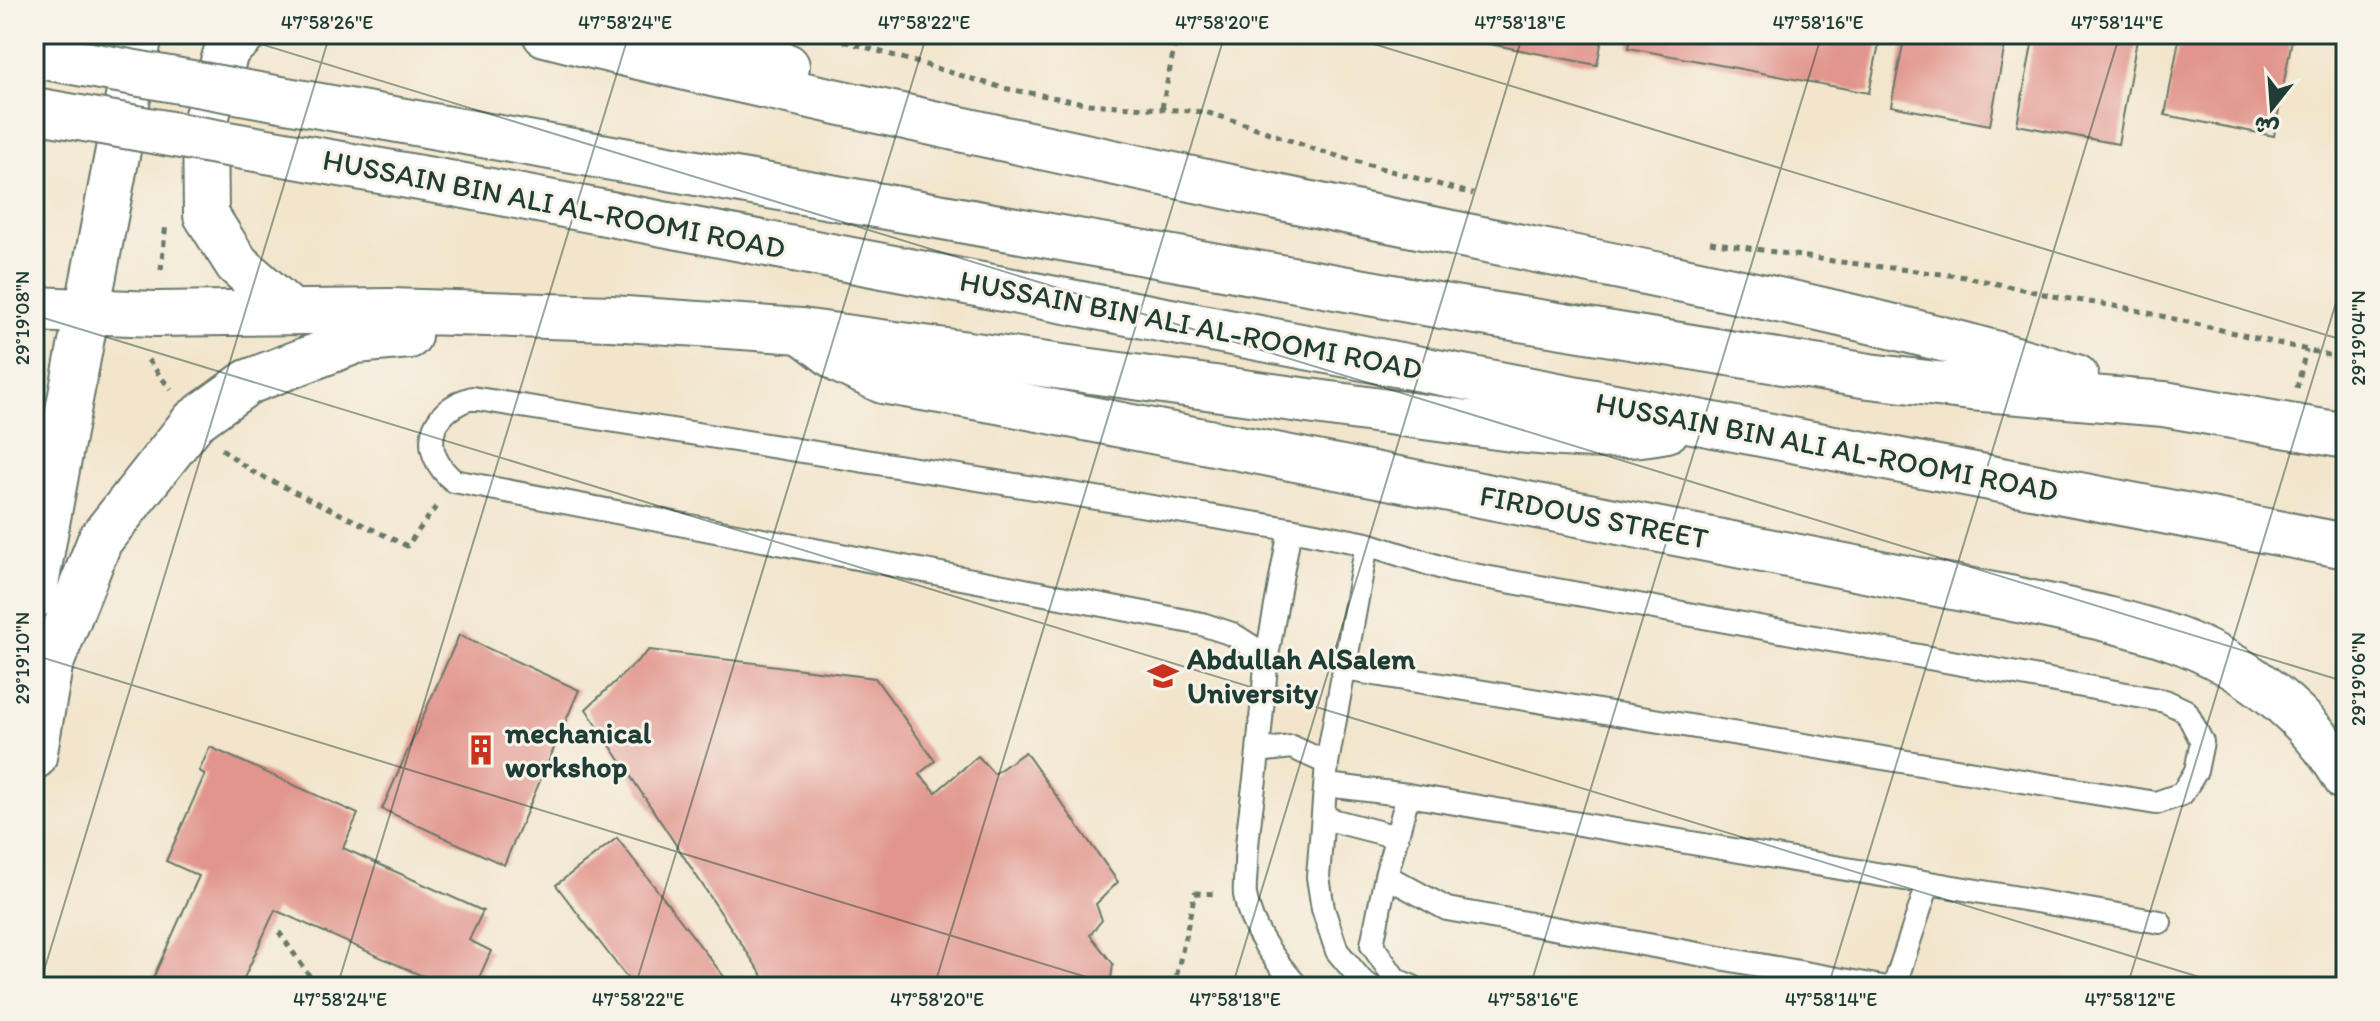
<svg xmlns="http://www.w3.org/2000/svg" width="2380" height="1021" viewBox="0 0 2380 1021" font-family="Itim,'Playpen Sans Arabic',sans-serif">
<rect width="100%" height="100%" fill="#f7f3e8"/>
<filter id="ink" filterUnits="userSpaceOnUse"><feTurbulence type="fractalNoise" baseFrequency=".0125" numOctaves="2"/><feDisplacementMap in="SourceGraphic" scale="16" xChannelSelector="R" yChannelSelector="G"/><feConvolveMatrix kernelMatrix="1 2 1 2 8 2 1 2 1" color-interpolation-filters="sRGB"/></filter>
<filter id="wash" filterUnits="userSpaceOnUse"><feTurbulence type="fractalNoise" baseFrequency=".006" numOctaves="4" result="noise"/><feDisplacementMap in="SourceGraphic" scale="32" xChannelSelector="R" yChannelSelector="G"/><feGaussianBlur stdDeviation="1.8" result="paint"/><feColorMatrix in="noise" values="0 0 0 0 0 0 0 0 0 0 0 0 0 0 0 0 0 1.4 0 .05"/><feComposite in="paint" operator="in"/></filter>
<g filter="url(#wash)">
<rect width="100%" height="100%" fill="#f2e5cc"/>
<g id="blocks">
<path fill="#e1958d" d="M1460,34H1603L1597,65L1459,38Z
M1631,34H1881L1869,93L1629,48Z
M1905,34H2007L1990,125L1891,106Z
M2034,34H2138L2118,144L2017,125Z
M2180,34H2293L2274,136L2165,115Z
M459,635L579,690L504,865L382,809Z
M649,650L875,678L935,761L919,774L936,792L978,756L994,774L1025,752L1118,882L1096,904L1102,920L1090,935L1113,964L1110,987H770L586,709Z
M210,747L358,814L343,848L483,911L469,940L491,951L475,987L453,977L447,987L275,910L240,987H149L199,876L166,861L205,774L199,771Z
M617,838L732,987H634L556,885Z"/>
</g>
</g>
<g filter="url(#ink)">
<use href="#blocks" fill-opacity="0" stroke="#697869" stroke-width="2"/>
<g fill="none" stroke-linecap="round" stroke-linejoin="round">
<g stroke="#697869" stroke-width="26">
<path id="lane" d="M1267,656L1232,634L1202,624L454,481C418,452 428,411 472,398L1290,529L1367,544L1452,571L2165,701L2186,711L2202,742L2196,771L2182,794L2156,803L1344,669
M1258,751L1267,656L1290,529
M1327,763L1367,544
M1327,785L1408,795L2160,922
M1408,795L1386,876L1372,945L1396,980L1413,987
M1324,818L1397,837
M1386,876L1447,909L1882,987
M1298,987C1275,961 1251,930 1245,895C1244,885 1246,874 1246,864C1247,826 1255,789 1258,751L1292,747L1327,763L1318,877L1323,909L1337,951L1362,981L1371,987
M1894,987L1928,884"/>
</g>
<g stroke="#697869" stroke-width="48">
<path id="secondary" d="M801,331L842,362L883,381L998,401L2009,598C2064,610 2122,620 2175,639C2244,664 2310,715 2346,779"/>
</g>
<g stroke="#697869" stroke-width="48">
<path id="highway" d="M244,34L227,49L205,122L206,215L237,264L290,311
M545,34C657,63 770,87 883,112C1080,156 1279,198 1477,238C1678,279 1880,316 2076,377
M694,34L787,66
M466,132L1459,309L1869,376L1971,388L2164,404L2346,436
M454,184L2346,546
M34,309L155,314L390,311L611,318L801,331L1519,430C1568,435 1619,440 1667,430
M34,596C67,408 105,222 140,34
M34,757L50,666L100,540L194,421L248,382L356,341L409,336"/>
</g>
<path stroke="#697869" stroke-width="5" stroke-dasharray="6 6" stroke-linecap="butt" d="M821,34L1003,88L1089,104L1205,112L1248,125L1316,150L1473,194
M1162,108L1177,34
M1710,242L1833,261L1966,277L2058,297L2127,308L2346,359
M161,270L166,223
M148,360L171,390
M2297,388L2306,350
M222,449L251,471L407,546L438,504
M279,932L317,987
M1174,987L1195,893L1216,894"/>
<use href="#lane" stroke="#fff" stroke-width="22"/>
<use href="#secondary" stroke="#fff" stroke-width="44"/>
<use href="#highway" stroke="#fff" stroke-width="44"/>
<g stroke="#697869" stroke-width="48" stroke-linecap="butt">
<path id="highway-bridge" d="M34,55L466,132
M34,110L454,184"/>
</g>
<use href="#highway-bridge" stroke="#fff" stroke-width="44"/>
</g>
</g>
<path fill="none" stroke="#1f3d34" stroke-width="2" stroke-opacity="0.45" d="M228,34L2346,682M1341,34L2346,341M34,315L2232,987M34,655L1119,987M39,987L330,34M337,987L629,34M635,987L927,34M934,987L1225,34M1232,987L1523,34M1530,987L1822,34M1828,987L2120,34M2127,987L2346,270"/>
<defs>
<g id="university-bare" transform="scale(2.4)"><path d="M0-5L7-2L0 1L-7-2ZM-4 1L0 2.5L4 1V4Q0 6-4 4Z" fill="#c8321e" stroke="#f7f3e8" stroke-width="2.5" paint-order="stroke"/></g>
<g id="building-bare" transform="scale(2.4)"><path d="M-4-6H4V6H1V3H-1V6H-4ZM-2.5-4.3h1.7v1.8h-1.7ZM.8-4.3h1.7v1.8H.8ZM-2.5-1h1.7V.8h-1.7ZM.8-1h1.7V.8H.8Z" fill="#c8321e" stroke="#f7f3e8" stroke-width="2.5" paint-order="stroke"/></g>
</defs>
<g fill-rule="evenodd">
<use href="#university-bare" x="1163" y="676"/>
<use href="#building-bare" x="481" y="750"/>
</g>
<g text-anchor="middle" stroke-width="6" stroke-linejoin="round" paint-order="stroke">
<g font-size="30" fill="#1f3d34" stroke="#f7f3e8">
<text transform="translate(554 204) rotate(11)" y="10">HUSSAIN BIN ALI AL-ROOMI ROAD</text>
<text transform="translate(1191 325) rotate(11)" y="10">HUSSAIN BIN ALI AL-ROOMI ROAD</text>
<text transform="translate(1827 447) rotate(11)" y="10">HUSSAIN BIN ALI AL-ROOMI ROAD</text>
<text transform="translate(1594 517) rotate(11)" y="10">FIRDOUS STREET</text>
</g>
<g font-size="30" font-weight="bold" fill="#1f3d34" stroke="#f7f3e8" text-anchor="start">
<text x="1187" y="669">Abdullah AlSalem<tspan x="1187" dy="34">University</tspan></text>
<text x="505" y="743">mechanical<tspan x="505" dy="34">workshop</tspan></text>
</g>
</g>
<rect width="2380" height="1021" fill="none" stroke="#f7f3e8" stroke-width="88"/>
<g transform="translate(2272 108) rotate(197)" stroke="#f7f3e8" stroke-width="6" paint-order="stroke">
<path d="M0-6L14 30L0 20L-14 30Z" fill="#1f3d34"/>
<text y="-12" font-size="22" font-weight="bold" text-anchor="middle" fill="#1f3d34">ش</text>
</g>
<rect x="44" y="44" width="2292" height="933" fill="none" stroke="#1f3d34" stroke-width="3"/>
<g font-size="20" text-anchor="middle" fill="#1f3d34">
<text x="327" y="29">47°58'26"E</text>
<text x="625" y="29">47°58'24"E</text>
<text x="924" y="29">47°58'22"E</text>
<text x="1222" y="29">47°58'20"E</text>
<text x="1520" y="29">47°58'18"E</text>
<text x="1818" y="29">47°58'16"E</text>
<text x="2117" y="29">47°58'14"E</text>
<text transform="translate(22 318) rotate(-90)" y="7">29°19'08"N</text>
<text transform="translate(2358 338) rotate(-90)" y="7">29°19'04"N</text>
<text transform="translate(22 658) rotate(-90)" y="7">29°19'10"N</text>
<text transform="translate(2358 679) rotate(-90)" y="7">29°19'06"N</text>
<text x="340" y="1006">47°58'24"E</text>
<text x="638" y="1006">47°58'22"E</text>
<text x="937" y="1006">47°58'20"E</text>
<text x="1235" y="1006">47°58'18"E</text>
<text x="1533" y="1006">47°58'16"E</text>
<text x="1831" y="1006">47°58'14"E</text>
<text x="2130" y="1006">47°58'12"E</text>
</g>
</svg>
